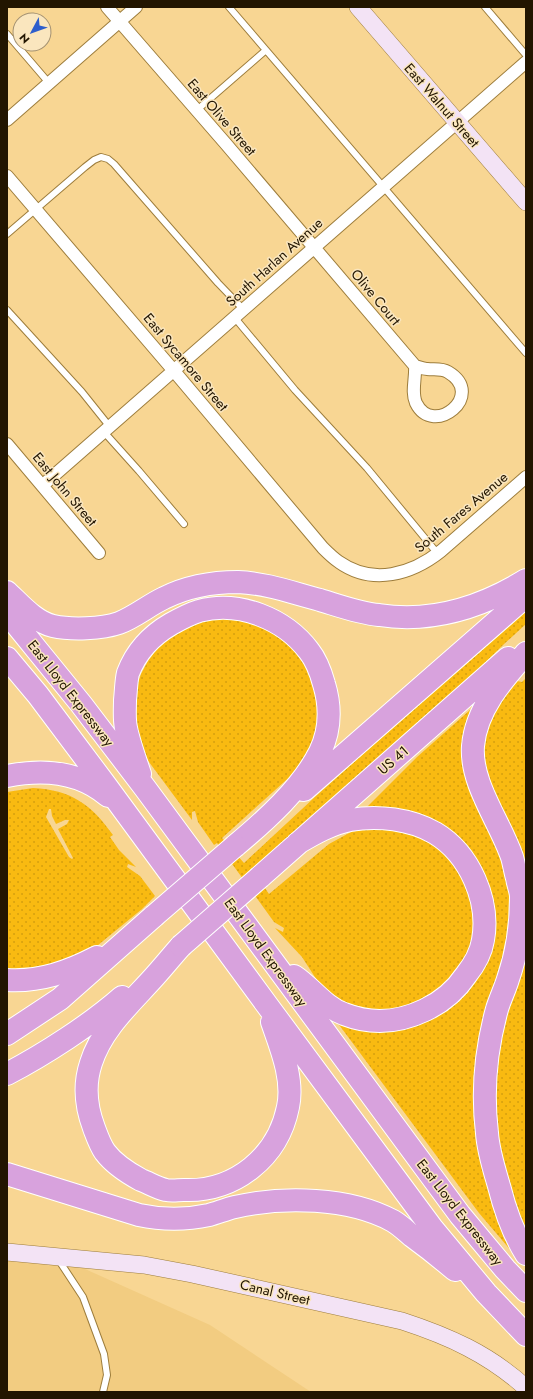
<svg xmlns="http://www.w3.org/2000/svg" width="533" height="1399" viewBox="0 0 533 1399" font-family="Jost,sans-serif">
<defs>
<pattern id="grass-dots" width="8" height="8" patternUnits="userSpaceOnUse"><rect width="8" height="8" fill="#f9ba11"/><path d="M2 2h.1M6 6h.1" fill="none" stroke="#d59f0e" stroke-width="1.8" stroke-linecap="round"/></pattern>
</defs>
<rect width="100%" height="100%" fill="#f8d693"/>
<path fill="#f2cc81" d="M7,1253L56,1256L210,1325L311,1392H7Z"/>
<path fill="url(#grass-dots)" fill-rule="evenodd" d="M526,609V624L503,645L456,691L254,872L269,894L329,844L351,832L383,826L410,830L447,853L467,883L476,924L473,946L451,981L413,1007L388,1011L364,1010L343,1003L322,988L302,957L275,928L283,932L284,928L274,922L217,843L214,845L198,822L195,811L192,812V820L149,762L144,754L135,728L136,689L141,674L148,661L160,645L184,627L211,618H240L284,637L309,668L320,714L313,744L294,773L222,838L244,863L316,796Z
M526,678V880L488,782L483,762V740L489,719L498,701L517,681L522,682Z
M470,710L464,740L500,845L511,898L508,939L489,1005L478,1058L513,1253L479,1213L334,1018L459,999L493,901L482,870L457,837L366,808L417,757Z
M33,788C71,790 91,804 113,835L110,837L119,850L136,867L128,864L127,867L140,876L155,896L142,909L75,964L7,971V792ZM49,809H51L52,816L56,824L65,820H69L67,824L58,829L73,858L72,859L69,857L46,817Z
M526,945V1232L511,1198L499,1148L496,1095L498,1053L505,1014Z"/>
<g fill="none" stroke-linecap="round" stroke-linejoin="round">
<g stroke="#9d7d3c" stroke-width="8">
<path id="lane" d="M229,7L526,353
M485,7L526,55
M7,34L49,83
M197,110L266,50
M7,234L85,167L94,160L101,157L108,159L114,164L218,283L244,310
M7,310L82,392L110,427
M235,318L295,390L367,468L438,554
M104,432L139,471L184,524
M58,1259L83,1297L104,1354L107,1375L103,1392"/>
</g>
<g stroke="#9d7d3c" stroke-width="14">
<path id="street" d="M107,7L226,144L415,366C416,378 411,392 416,403C433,438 487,395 448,372C441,368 434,370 427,369C423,369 419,367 415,366
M7,120L136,7
M7,176L174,371L323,548C328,553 333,558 339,562C373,586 412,574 441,551L526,477
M7,444L99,553
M43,485C204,344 365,203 526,62"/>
</g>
<g stroke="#9d7d3c" stroke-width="18">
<path id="secondary" d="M358,7L526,202
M7,1252L144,1265L192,1274L402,1321C448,1336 489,1354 526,1388"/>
</g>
<g stroke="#fff" stroke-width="24">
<path id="highway" d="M7,592C20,604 35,622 53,626C71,630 102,629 119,623C135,617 149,605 164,598C186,587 213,582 238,582C266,583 293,593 320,600C340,606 359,613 379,615C431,623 482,607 526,580
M7,613L81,704L145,788L460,1215L505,1269L526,1291
M526,653C503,679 476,709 473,746C470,783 500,822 512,857C514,864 515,871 517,878C518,885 521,891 521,897C521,925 517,953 508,979C505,989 500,999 497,1009C486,1049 482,1092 487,1133C488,1150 494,1169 499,1186C505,1210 513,1233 526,1254
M7,658L38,695L104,783L267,1005L432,1228L486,1293L526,1335
M140,774C135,759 129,743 126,728C124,719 125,709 125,700C126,692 126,681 128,673C136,652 152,635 171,624C180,619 189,614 199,611C239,600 285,619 309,651C317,661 321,673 324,684C331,707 330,731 320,752C302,788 265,821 235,846
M7,776C42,769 79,771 108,796
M304,790L526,596
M260,877L508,658
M181,946C172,956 164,966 155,976C131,1003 102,1028 91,1063C84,1084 86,1107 94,1128C97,1136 100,1145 105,1152C114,1164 128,1173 141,1180C149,1183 157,1188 166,1190C172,1191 178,1190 184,1190C235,1192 278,1157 288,1107C294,1079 281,1048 272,1022
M294,976C311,987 324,1007 344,1014C372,1025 398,1023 425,1010C442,1002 456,990 466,975C474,965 481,953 483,940C490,901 470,854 435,833C411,819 378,815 350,820C331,824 315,833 298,843
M7,980C40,982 68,972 97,957
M7,1034L60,999L154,916
M7,1074C45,1054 90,1025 122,997
M7,1174L139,1215C162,1220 186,1220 209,1215C217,1213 226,1209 235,1207C283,1196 349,1197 393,1221C400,1225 406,1231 412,1236C427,1247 441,1258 455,1270"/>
</g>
<use href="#lane" stroke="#fff" stroke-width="6"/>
<use href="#street" stroke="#fff" stroke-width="12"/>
<use href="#secondary" stroke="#f3e3f5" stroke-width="17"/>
<use href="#highway" stroke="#d8a2dd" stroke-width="22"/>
<g stroke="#fff" stroke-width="24" stroke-linecap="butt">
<path id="highway-bridge" d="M154,916L235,846
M181,946L260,877"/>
</g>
<use href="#highway-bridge" stroke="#d8a2dd" stroke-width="22"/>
</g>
<g text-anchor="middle" stroke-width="3" stroke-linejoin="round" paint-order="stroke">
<g font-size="14" fill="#221500" stroke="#fae6be">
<text transform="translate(442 105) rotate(49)" y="5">East Walnut Street</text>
<text transform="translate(222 117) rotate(49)" y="5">East Olive Street</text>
<text transform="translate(274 262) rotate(-42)" y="5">South Harlan Avenue</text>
<text transform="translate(376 297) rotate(50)" y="5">Olive Court</text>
<text transform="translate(186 362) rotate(50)" y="5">East Sycamore Street</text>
<text transform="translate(65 489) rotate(50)" y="5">East John Street</text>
<text transform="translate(461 512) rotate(-40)" y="5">South Fares Avenue</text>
<text transform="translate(71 693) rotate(52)" y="5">East Lloyd Expressway</text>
<text transform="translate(393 760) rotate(-41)" y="5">US 41</text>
<text transform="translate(266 952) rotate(54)" y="5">East Lloyd Expressway</text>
<text transform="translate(460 1212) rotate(52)" y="5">East Lloyd Expressway</text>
<text transform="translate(275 1292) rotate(13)" y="5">Canal Street</text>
</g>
</g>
<rect width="533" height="1399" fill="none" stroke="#221500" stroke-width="16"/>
<g transform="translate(32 32) rotate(229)"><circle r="19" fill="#fae6be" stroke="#a49272"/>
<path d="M0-3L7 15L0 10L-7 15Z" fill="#2e5ecc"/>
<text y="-6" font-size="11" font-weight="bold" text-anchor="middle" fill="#221500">N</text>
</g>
</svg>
